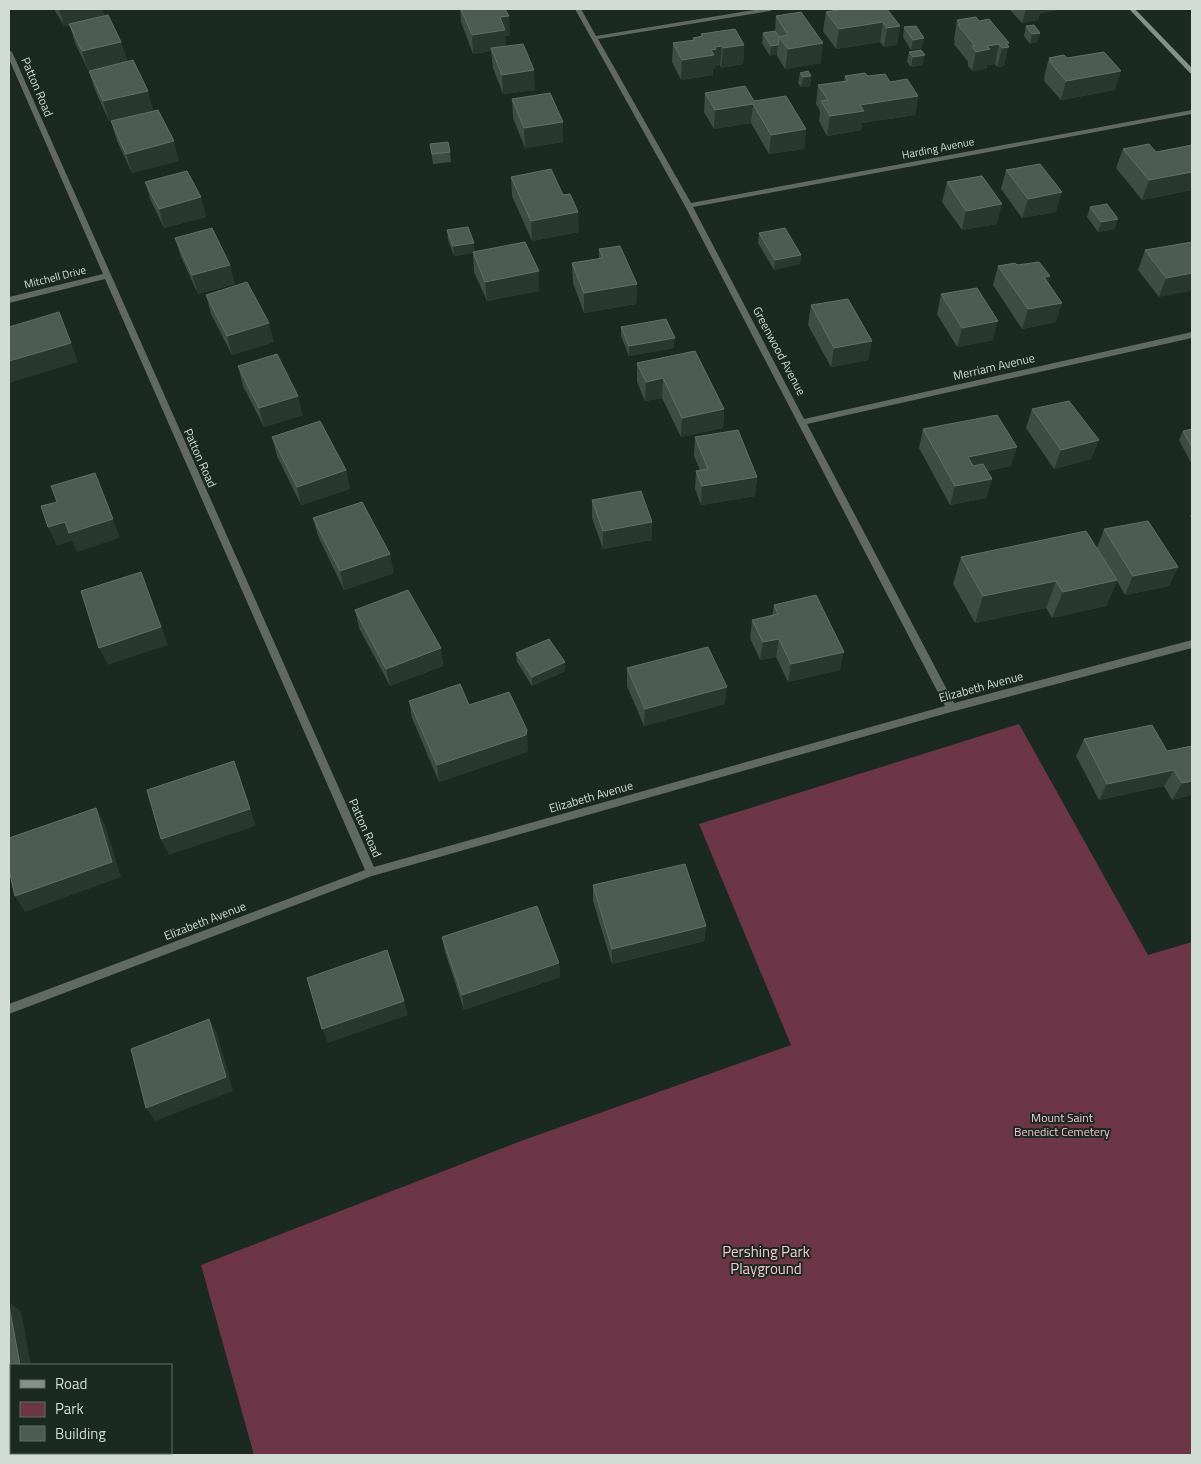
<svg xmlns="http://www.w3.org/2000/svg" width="1201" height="1464" viewBox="0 0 1201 1464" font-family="'Titillium Web',sans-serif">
<rect width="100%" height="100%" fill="#1a2922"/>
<path fill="#6c3548" d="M1019,724L1148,955L1192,942V1455H254L201,1265L521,1141L791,1045L699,824Z"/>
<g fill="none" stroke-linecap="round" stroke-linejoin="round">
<path fill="#626965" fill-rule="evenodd" d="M575,9H581L596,36L760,9H773L770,11L598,39L691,203L1192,110V114L693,207L804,419L1192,332V338L807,424L954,703L1192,640V648L951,712L372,876L9,1014V1004L365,870L105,279L9,303V297L103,274L9,59V50L12,52L374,867L945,706L685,206Z"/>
<path fill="#84908a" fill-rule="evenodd" d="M1129,9H1135L1192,68V74L1190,73Z"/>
</g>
<path fill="#3d4c45" d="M54,9H102L104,15L121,42L127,61L88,70L75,43L70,25L64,26Z
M460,9H505L510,35L505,36L506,46L535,90L503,94L493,68L491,51L473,54L461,22Z
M1009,9H1064L1040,13L1038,20L1022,23Z
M826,12L900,26L897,45L884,47L880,42L836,49L823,31Z
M776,16L821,63L785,69L777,56V54L770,56L762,43L763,33L775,31Z
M957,20L979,21L1008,46L1004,66L997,67L995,64L987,65L986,69L972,71L968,66V62L954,44L955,41L954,40Z
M1026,26L1040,33L1037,42L1030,44L1024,36Z
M904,27L922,48L911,50L903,37Z
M701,34L744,45L743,64L721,68L720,65L715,66V69H713V75L681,80L672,62L673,43L693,40V38L701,36Z
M909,52L923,65L911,67L907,62Z
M1049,58H1067L1115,90L1061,100L1044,81L1045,78L1044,77Z
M89,71L153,110L109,121L95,90Z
M800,73L811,76L810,86L801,87L798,83Z
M845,76H868L890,82L918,96L915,115L862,123L861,130L827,136L819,121L820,111L816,104L818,85L844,81Z
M705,93L754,101L806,129L804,149L769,154L751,123L714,129L704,112Z
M512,99L563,122V142L525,148L513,118Z
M111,121L179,161L132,173L117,141Z
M430,144L450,152L451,162L433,164Z
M1192,145V190L1142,200L1116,168L1123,149L1156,152Z
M1006,170L1056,212L1022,218L1001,189Z
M511,177L579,232L532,241L512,196Z
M145,182L206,217L164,228L151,201Z
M947,182L997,224L962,230L942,202Z
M1090,207L1115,229L1098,232L1087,217Z
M447,230L474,243V252L539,271V291L487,301L474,272L473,253L454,256L448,240Z
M759,233L801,255L800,264L774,270L758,243Z
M175,238L235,284L198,294L181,257Z
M1192,242L1159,297L1138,270L1145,250Z
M599,249L637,284L636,304L584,313L573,283L572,263L599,259Z
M1017,265L1050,276L1048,283L1056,322L1022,329L993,285L998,266Z
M941,294L993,340L957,347L937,314Z
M206,295L274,342L232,355L211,314Z
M811,305L868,360L831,367L808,325Z
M621,327L674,348L629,356L621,336Z
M637,363L724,409L723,428L681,437L662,398L645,401L637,382Z
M238,366L303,415L264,427L243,386Z
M1032,409L1099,440L1091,459L1054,469L1026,428Z
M923,429L1011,466L987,471L992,479L986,498L950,505L919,448Z
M1192,429V462L1191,463L1179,440L1183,431Z
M272,437L346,470L350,489L301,505L277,456Z
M695,437L757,477L755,496L701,505L695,489L696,471L700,470L694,456Z
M592,500L652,522V540L603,549L592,518Z
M1192,511V519L1190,516Z
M313,518L394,573L344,590L318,536Z
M1104,529L1178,567L1169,586L1125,595L1117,581L1106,606L1052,618L1046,608L975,623L953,584L961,557L1097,548Z
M774,605L840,670L788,682L776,657L760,660L750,638L752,620L772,616Z
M355,610L441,648L443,666L390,686L359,628Z
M516,653L565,662V671L532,686L517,662Z
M627,668L725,704L644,726L627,686Z
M409,701L469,705L528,747L527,752L439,782L412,718Z
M1084,739L1167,751L1192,795L1172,800L1164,786L1099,800L1076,756Z
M593,885L706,926L704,941L612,964L593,901Z
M442,937L559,963L560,977L464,1010L445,952Z"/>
<path fill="#283730" d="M59,9H102L104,16L64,26Z
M1026,9H1064L1040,13L1038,20L1022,23Z
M509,16L510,35L505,36L506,49L491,48V51L473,54L472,35L500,17Z
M883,22L880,42L836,49L839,29Z
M900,26L897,45L884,47L887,28Z
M1040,33L1037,42L1030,44L1032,34Z
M924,38L922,48L911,50L913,40Z
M121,42L127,61L88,70L82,51Z
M823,43L821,63L785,69L788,49Z
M1006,43H1009L1004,66L997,67L1002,48Z
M999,44L995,64L987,65L986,69L972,71L976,52L987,46Z
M744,45L743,64L721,68L723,48Z
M778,45L777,54L770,56L771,46Z
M722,46L720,65L715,66V69H713V75L681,80L682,60L711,50L715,47Z
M925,55L923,65L911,67L913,57Z
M534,70L535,90L503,94L502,75Z
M1121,71L1115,90L1061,100L1066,81Z
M811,76L810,86L801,87L803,77Z
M148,91L153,110L109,121L103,101Z
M918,96L915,115L862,123L861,130L827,136L830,116L860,105Z
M753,104L751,123L714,129L715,110Z
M563,122V142L525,148L524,128Z
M806,129L804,149L769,154L771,135Z
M174,141L179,161L132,173L126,154Z
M1192,172V190L1142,200L1149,180Z
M1062,192L1056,212L1022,218L1028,199Z
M201,197L206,217L164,228L159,209Z
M1002,204L997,224L962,230L966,211Z
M578,212L579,232L532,241L531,221Z
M1118,219L1115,229L1098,232L1101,222Z
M474,243L475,253L454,256L453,246Z
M801,255L800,264L774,270L775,260Z
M230,265L235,284L198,294L192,275Z
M539,271V291L487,301L485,282Z
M1192,273V291L1159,297L1166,278Z
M1050,276L1044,296V277Z
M637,284L636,304L584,313V293Z
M1062,303L1056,322L1022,329L1028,309Z
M998,321L993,340L957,347L962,328Z
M269,323L274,342L232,355L227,336Z
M675,338L674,348L629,356V346Z
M872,341L868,360L831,367L834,348Z
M71,343L78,362L9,383V361Z
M663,378L662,398L645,401L646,382Z
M298,396L303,415L264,427L259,408Z
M724,409L723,428L681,437L682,418Z
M1099,440L1091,459L1054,469L1061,450Z
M1017,447L1011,466L963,476L968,457Z
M346,470L350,489L301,505L297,487Z
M95,473L120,538L77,552L72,541L57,546L48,527L65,522Z
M757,477L755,496L701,505L702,486Z
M992,479L986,498L950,505L955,486Z
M652,522V540L603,549V531Z
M390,554L394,573L344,590L340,571Z
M1178,567L1169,586L1125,595L1133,576Z
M141,572L168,645L108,665L99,648Z
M1117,580L1106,606L1052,618L1063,592Z
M1056,581L1046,608L975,623L983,596Z
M779,639L776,657L760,660L763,642Z
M441,648L443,666L390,686L386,669Z
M844,652L840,670L788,682L791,664Z
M565,662V671L532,686V677Z
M727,687L725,704L644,726L645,709Z
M527,730L528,747L527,752L439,782L437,765Z
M234,761L256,826L169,855L161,839Z
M1174,770L1164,786L1099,800L1107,784Z
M1192,781V795L1172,800L1182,783Z
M96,808L105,824L121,877L25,912L15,896Z
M706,926L704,941L612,964V949Z
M559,963L560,977L464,1010L462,995Z
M404,1001L408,1015L328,1043L322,1029Z
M209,1019L217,1033L233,1091L155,1121L146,1108Z
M9,1302L21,1311L31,1365H20Z
M11,1392V1405L9,1406V1393Z"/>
<path fill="#4d5b55" stroke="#626f69" d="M461,9H505L509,16L500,17L505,30L472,35Z
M843,9H887L900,26L887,28L883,22L839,29L826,12Z
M801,12L823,43L788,49L779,37L788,35L776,16Z
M108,15L121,42L82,51L69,24Z
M976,17L979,21L989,19L1009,43H1006L1009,47L1002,48L999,44L987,46L990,49L976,52L972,46H975L958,25L960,24L957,20Z
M1034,25L1040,33L1032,34L1026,26Z
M916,26L924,38L913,40L904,27Z
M735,29L744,45L723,48L722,46L715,47L716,49L711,50L714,55L682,60L673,43L695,40L693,38L703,36L701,34Z
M775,31L779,37L778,45L771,46L763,33Z
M523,44L534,70L502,75L491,48Z
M921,50L925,55L913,57L909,52Z
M1104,52L1121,71L1066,81L1049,61H1052L1049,58L1064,55L1067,58Z
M133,60L148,91L103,101L89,71Z
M808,71L811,76L803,77L800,73Z
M865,73L868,76L885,74L890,82L907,79L918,96L860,105L864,111L830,116L821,101L828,100L818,85L848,81L845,76Z
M745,86L754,101L786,96L806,129L771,135L753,104L715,110L705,93Z
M550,93L563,122L524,128L512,99Z
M158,110L174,141L126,154L111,121Z
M448,142L450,152L432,154L430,144Z
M1149,144L1156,152L1192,145V172L1149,180L1123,149Z
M1040,164L1062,192L1028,199L1006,170Z
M551,169L563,195L570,194L578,212L531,221L511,177Z
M187,171L201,197L159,209L145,182Z
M982,176L1002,204L966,211L947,182Z
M1107,204L1118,219L1101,222L1090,207Z
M468,227L474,243L453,246L447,230Z
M212,228L230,265L192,275L175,238Z
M785,228L801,255L775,260L759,233Z
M525,242L539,271L485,282L473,252Z
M1192,242V273L1166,278L1145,250Z
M620,246L637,284L584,293L572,263L603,258L599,249Z
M1039,262L1050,276L1044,277L1062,303L1028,309L998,266L1015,263L1017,265Z
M247,282L269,323L227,336L206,295Z
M977,288L998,321L962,328L941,294Z
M848,299L872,341L834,348L811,305Z
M59,312L71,343L9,361V327Z
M666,319L675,338L629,346L621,327Z
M695,351L724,409L682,418L663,378L646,382L637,363Z
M277,354L298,396L259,408L238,366Z
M1069,401L1099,440L1061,450L1032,409Z
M997,415L1017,447L968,457L973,466L983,464L992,479L955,486L923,429Z
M320,421L346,470L297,487L272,437Z
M1192,429V447L1183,431Z
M738,430L757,477L702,486L696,471L708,469L695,437Z
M95,473L113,519L69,533L65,522L48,527L41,506L57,502L51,486Z
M641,491L652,522L603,531L592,500Z
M362,502L390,554L340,571L313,518Z
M1148,521L1178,567L1133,576L1104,529Z
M1086,531L1117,580L1063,592L1056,581L983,596L961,557Z
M141,572L161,627L99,648L81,591Z
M408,590L441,648L386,669L355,610Z
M816,595L844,652L791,664L779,639L763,642L752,620L778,614L774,605Z
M549,639L565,662L532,677L516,653Z
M708,647L727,687L645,709L627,668Z
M460,684L469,705L509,692L527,730L526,735L437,765L409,701Z
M1152,725L1167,751L1192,746V781L1182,783L1174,770L1107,784L1084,739Z
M234,761L250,809L161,839L147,790Z
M96,808L112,862L15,896L9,870V838Z
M685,864L706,926L612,949L593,885Z
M537,906L559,963L462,995L442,937Z
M387,950L404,1001L322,1029L307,978Z
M209,1019L226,1077L146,1108L131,1049Z
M9,1305L20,1365H11V1392L9,1393Z"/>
<g text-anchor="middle" stroke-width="4" stroke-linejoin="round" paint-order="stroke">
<g font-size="11" fill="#d2dbd6" stroke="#1a2922">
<text transform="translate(938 148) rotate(-11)" y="4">Harding Avenue</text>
<text transform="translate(55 277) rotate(-14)" y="4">Mitchell Drive</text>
</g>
<g font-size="12" fill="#d2dbd6" stroke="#1a2922">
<text transform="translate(37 87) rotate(67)" y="4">Patton Road</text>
<text transform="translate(779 351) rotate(62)" y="4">Greenwood Avenue</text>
<text transform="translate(994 367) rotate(-13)" y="4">Merriam Avenue</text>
<text transform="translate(200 458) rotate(66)" y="4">Patton Road</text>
<text transform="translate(981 687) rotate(-15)" y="4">Elizabeth Avenue</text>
<text transform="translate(591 797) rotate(-16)" y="4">Elizabeth Avenue</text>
<text transform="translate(365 828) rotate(66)" y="4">Patton Road</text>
<text transform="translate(205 921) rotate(-21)" y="4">Elizabeth Avenue</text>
</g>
<g font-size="12" fill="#f9c4d3" stroke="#1a2922">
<text x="1062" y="1122">Mount Saint<tspan x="1062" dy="14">Benedict Cemetery</tspan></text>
</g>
<g font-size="15" fill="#f9c4d3" stroke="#1a2922">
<text x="766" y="1257">Pershing Park<tspan x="766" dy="17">Playground</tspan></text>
</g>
</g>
<rect width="1201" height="1464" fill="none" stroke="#d2dbd6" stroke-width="20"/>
<rect x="10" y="1364" width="162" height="90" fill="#1a2922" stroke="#64706a"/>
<rect x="20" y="1380" width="25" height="8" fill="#84908a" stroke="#64706a"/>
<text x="55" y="1389" font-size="15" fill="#d2dbd6">Road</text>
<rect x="20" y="1402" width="25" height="15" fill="#6c3548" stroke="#64706a"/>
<text x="55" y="1414" font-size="15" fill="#d2dbd6">Park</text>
<rect x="20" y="1426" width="25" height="15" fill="#4d5b55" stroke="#64706a"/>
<text x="55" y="1439" font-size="15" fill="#d2dbd6">Building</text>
</svg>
